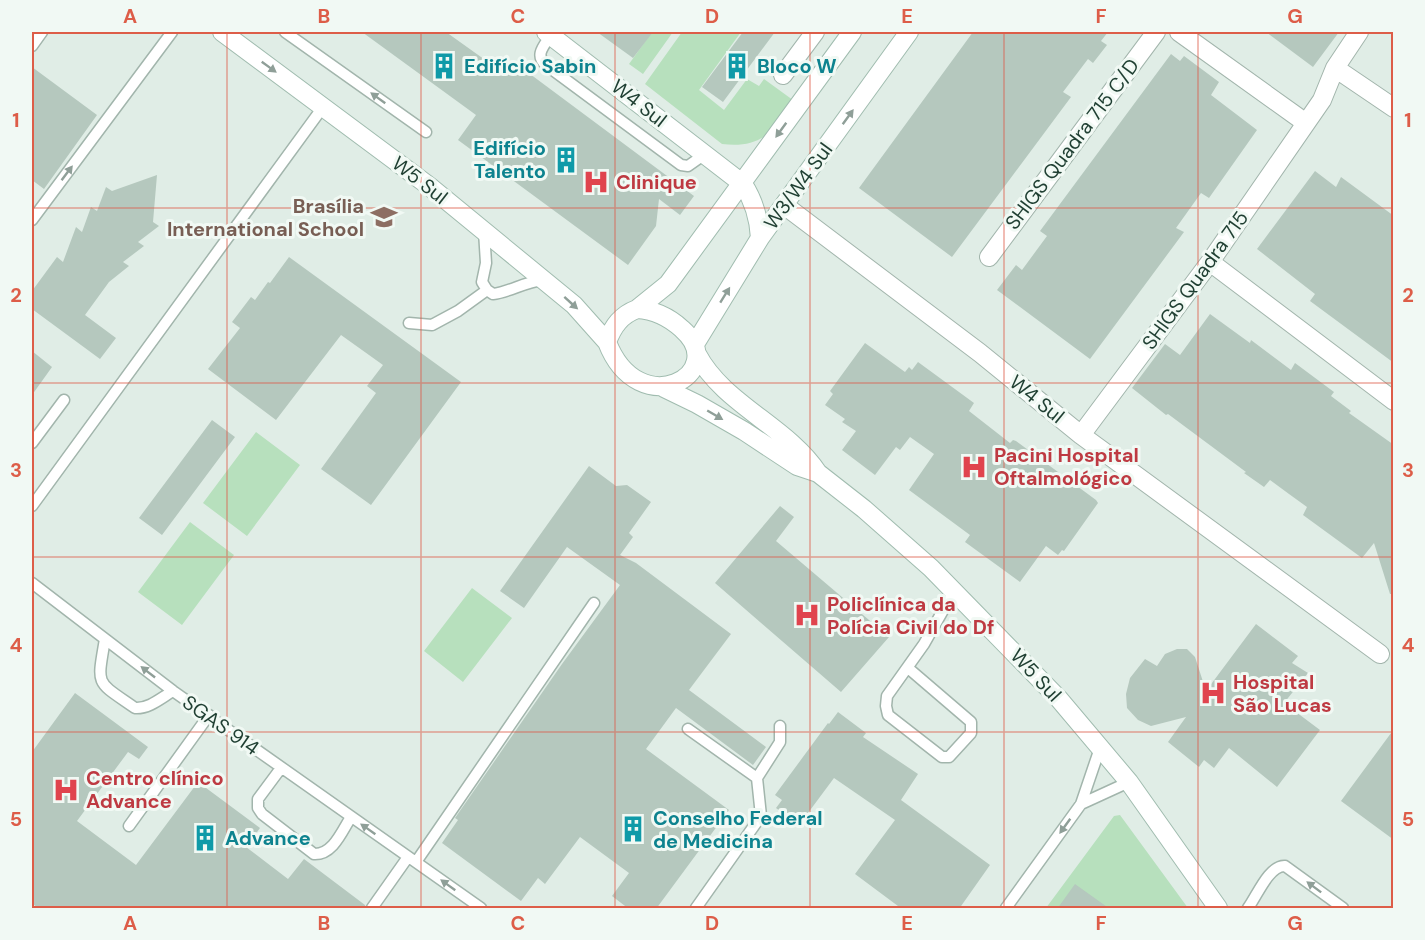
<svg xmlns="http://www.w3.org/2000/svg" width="1425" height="940" viewBox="0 0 1425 940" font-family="'DM Sans',sans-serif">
<rect width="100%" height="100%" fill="#e0ede6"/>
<path fill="#b7e0bd" d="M652,32H673L643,74L629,64Z
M682,32H741L699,90L724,110L747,79L759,86L764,79L797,103C775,130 761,149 722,144L645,84Z
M256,432L300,465L247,536L203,503Z
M190,522L234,555L182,625L138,592Z
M472,588L512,618L463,682L424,651Z
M1120,815L1188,908H1046L1114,816Z"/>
<path fill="#b5c8be" d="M362,32H446L495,67L503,56L525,72L526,71L694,196L680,215L659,199L656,226L628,265L458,140L476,115Z
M597,32H653L633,58Z
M743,32H775L723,102L702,87Z
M973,32H1108L1101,41L1107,45L1093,63L1088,59L1063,92L1071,97L952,257L859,188Z
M1266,32H1339L1313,67Z
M1171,54L1180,61L1184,56L1219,82L1211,95L1257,130L1209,198L1201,193L1176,228L1184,232L1090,359L997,290L1016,265L1022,270L1047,236L1040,231Z
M32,67L97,115L44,189L32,180Z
M1315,171L1336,187L1341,177L1394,216V363L1310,301L1315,294L1257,249Z
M157,175L153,222L159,226L138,242L144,246L123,262L129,266L109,282L85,315L116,338L100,359L32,309V291L57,257L63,262L76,227L82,232L91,207L97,211L106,187L112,191Z
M289,257L461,382L371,505L321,469L376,393L367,386L383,365L341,335L276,420L208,369L240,328L232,322L251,297L255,300L268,282L270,283Z
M1210,314L1250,343L1251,340L1291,370L1295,363L1334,392L1331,396L1351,411L1349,413L1394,445V594H1390L1374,543L1362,558L1303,515L1307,507L1289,494L1270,480L1264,487L1244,473L1246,472L1168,414L1166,415L1132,388L1165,344L1180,355Z
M865,343L905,372L909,367L912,370L918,362L974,403L969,411L1010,443L1013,440L1016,441L1096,500L1098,503L1064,551L1062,550L1058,555L1046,546L1020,582L965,542L970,535L909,490L934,454L910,437L900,450L896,447L875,475L842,450L856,431L842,422L845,419L825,405L833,394L830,391Z
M32,351L52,367L32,395Z
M212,420L235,437L162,535L139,518Z
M589,466L616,486L627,485L651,502L629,533L633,537L620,555L636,563L731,634L689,690L766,747L753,765L676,708L646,749L729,810L656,909H629L612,896L629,873L580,837L545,884L538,878L521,901L442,843L458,820L455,818L562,664L620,585L567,547L524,608L500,591Z
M780,506L794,517L776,541L889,637L841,692L715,583Z
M1256,624L1298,656L1292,663L1308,673L1284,703L1320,730L1277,787L1229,748L1214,768L1204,760L1199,767L1168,742L1186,717L1151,726L1138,720L1127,708L1126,694L1130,678L1145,659L1157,666L1165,654L1177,649H1187L1195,657L1206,691Z
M75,693L148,747L139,759L128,752L77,821L136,865L198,782L260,828L246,847L288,879L304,859L365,905V909H39L32,903V752Z
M838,712L866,733L863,737L918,774L901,800L990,865L959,909H902L855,874L895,820L834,778L805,817L799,812L792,820L776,808L782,800L775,795L828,723L829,724Z
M1394,729V840L1341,801Z
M1075,884L1110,909H1057Z"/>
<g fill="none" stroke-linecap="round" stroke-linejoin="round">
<g stroke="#a2b5ac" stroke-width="13">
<path id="lane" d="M285,32L426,132
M551,35C544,46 534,55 546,65L681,165L688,166L705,154
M32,46L42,32
M32,220L172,32
M484,231L486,263L482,282L487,290L493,294C510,292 524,282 543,280
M409,323L432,325L458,311L487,290
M32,443L64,400
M32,506L323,107
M32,583L173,691L481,908
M105,639C97,687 95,680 135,708C149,709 161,698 173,691
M908,668L971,722V733L949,757H942L888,715L886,706L887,696L924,644L954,591
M688,729L757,778
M281,768L258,799V808L262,814L314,854C333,855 342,831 351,817
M1081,804L1100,748
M129,826L209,715
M416,862L594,603
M372,908L408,857
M696,908L761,816L757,778L780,742V726
M1006,908L1081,804L1129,782
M1248,908C1257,896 1269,865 1285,866L1343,908"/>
</g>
<g stroke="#a2b5ac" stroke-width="20">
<path id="street" d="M1179,32L1306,123
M1335,68L1394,108
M783,75L815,32
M784,205L980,353L1081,435L1380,654
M989,257L1156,32
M1210,262L1394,401
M1081,435L1210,262L1322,100L1335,68L1359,32"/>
</g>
<g stroke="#a0bcaf" stroke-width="20">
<path id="secondary" d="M222,32L429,186L574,305L607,342
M546,32L743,184C754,201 759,218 760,238
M637,309L668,284L852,32
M637,309C655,310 669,317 682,329C732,373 639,425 607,342C613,326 621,315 637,309Z
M695,344L760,238L909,32
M697,354C723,404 787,426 818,473
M664,388L697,404L744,431L797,466L818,473L864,509L931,568L1059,699L1129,782L1218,908"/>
</g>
<use href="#lane" stroke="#fff" stroke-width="10"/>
<use href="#street" stroke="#fff" stroke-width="18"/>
<use href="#secondary" stroke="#fff" stroke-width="18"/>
</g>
<defs><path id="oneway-solid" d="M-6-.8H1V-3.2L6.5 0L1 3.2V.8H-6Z" transform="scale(1.5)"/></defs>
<g fill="#8f9f98">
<use href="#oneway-solid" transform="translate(269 67) rotate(36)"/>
<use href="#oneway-solid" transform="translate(378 98) rotate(-144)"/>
<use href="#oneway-solid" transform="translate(848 117) rotate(-54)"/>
<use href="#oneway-solid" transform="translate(781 130) rotate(126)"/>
<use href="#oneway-solid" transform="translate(67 173) rotate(-53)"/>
<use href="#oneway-solid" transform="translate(725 295) rotate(-58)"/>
<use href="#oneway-solid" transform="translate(571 303) rotate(42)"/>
<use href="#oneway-solid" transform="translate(715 415) rotate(30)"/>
<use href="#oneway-solid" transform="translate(148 672) rotate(-142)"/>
<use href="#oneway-solid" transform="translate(1065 826) rotate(126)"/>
<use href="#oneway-solid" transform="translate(368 829) rotate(-145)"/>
<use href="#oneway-solid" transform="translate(448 885) rotate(-144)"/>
<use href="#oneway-solid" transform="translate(1314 887) rotate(-143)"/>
</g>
<path fill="none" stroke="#dd5d48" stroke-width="1.5" stroke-opacity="0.55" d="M227,32V908M421,32V908M615,32V908M810,32V908M1004,32V908M1198,32V908M32,208H1394M32,383H1394M32,557H1394M32,732H1394"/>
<defs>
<g id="building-bare" transform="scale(2.07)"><path d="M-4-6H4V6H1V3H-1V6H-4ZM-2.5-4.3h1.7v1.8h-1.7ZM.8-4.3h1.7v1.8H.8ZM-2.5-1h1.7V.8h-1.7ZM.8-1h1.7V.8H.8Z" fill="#0f9aa8" stroke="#f1f9f4" stroke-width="2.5" paint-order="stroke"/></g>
<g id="hospital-bare" transform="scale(2.07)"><path d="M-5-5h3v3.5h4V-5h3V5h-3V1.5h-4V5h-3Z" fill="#e0444e" stroke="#f1f9f4" stroke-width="2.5" paint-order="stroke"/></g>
<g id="school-bare" transform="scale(2.07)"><path d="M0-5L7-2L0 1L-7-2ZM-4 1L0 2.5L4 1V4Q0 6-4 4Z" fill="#8d6e63" stroke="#f1f9f4" stroke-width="2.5" paint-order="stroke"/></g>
</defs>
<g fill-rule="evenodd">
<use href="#building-bare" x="444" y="66"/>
<use href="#building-bare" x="737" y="66"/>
<use href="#building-bare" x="566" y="160"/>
<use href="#hospital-bare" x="596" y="182"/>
<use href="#school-bare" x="384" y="217"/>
<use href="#hospital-bare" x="974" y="467"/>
<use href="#hospital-bare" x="807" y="615"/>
<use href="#hospital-bare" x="1213" y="693"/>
<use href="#hospital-bare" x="66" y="790"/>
<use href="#building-bare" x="633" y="829"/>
<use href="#building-bare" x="205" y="838"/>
</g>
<g text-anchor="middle" stroke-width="6" stroke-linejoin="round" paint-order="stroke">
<g font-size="20" font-weight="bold" fill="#0d838f" stroke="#f1f9f4" text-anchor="start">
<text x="464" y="73">Edifício Sabin</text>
<text x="757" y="73">Bloco W</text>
<text x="546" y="155" text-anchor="end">Edifício<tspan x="546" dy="23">Talento</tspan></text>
<text x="653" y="825">Conselho Federal<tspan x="653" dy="23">de Medicina</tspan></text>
<text x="225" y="845">Advance</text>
</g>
<g font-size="20" fill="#1f3f32" stroke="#f1f9f4">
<text transform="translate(639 103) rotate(38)" y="7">W4 Sul</text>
<text transform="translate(1072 144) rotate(-53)" y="7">SHIGS Quadra 715 C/D</text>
<text transform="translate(420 180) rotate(38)" y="7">W5 Sul</text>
<text transform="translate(798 186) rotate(-54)" y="7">W3/W4 Sul</text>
<text transform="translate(1195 280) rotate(-54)" y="7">SHIGS Quadra 715</text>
<text transform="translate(1037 399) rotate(39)" y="7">W4 Sul</text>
<text transform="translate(1036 675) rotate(47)" y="7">W5 Sul</text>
<text transform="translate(221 725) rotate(35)" y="7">SGAS 914</text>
</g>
<g font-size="20" font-weight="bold" fill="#be3a42" stroke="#f1f9f4" text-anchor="start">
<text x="616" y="189">Clinique</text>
<text x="994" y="462">Pacini Hospital<tspan x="994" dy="23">Oftalmológico</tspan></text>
<text x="827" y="611">Policlínica da<tspan x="827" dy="23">Polícia Civil do Df</tspan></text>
<text x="1233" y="689">Hospital<tspan x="1233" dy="23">São Lucas</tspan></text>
<text x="86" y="785">Centro clínico<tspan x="86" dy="23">Advance</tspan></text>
</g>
<g font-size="20" font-weight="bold" fill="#785e54" stroke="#f1f9f4" text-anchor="end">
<text x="364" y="213">Brasília<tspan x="364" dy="23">International School</tspan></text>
</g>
</g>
<rect width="1425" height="940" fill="none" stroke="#f1f9f4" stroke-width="66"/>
<rect x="33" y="33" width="1359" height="874" fill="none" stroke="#dd5d48" stroke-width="2"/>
<g font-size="20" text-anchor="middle" font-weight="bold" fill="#dd5d48">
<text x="130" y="23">A</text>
<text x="324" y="23">B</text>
<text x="518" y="23">C</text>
<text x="712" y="23">D</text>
<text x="907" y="23">E</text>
<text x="1101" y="23">F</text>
<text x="1295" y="23">G</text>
<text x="16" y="127">1</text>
<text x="1408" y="127">1</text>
<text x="16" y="302">2</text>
<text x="1408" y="302">2</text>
<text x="16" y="477">3</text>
<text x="1408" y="477">3</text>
<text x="16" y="652">4</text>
<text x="1408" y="652">4</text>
<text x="16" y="826">5</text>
<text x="1408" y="826">5</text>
<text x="130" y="930">A</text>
<text x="324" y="930">B</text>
<text x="518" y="930">C</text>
<text x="712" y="930">D</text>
<text x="907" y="930">E</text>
<text x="1101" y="930">F</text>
<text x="1295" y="930">G</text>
</g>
</svg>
